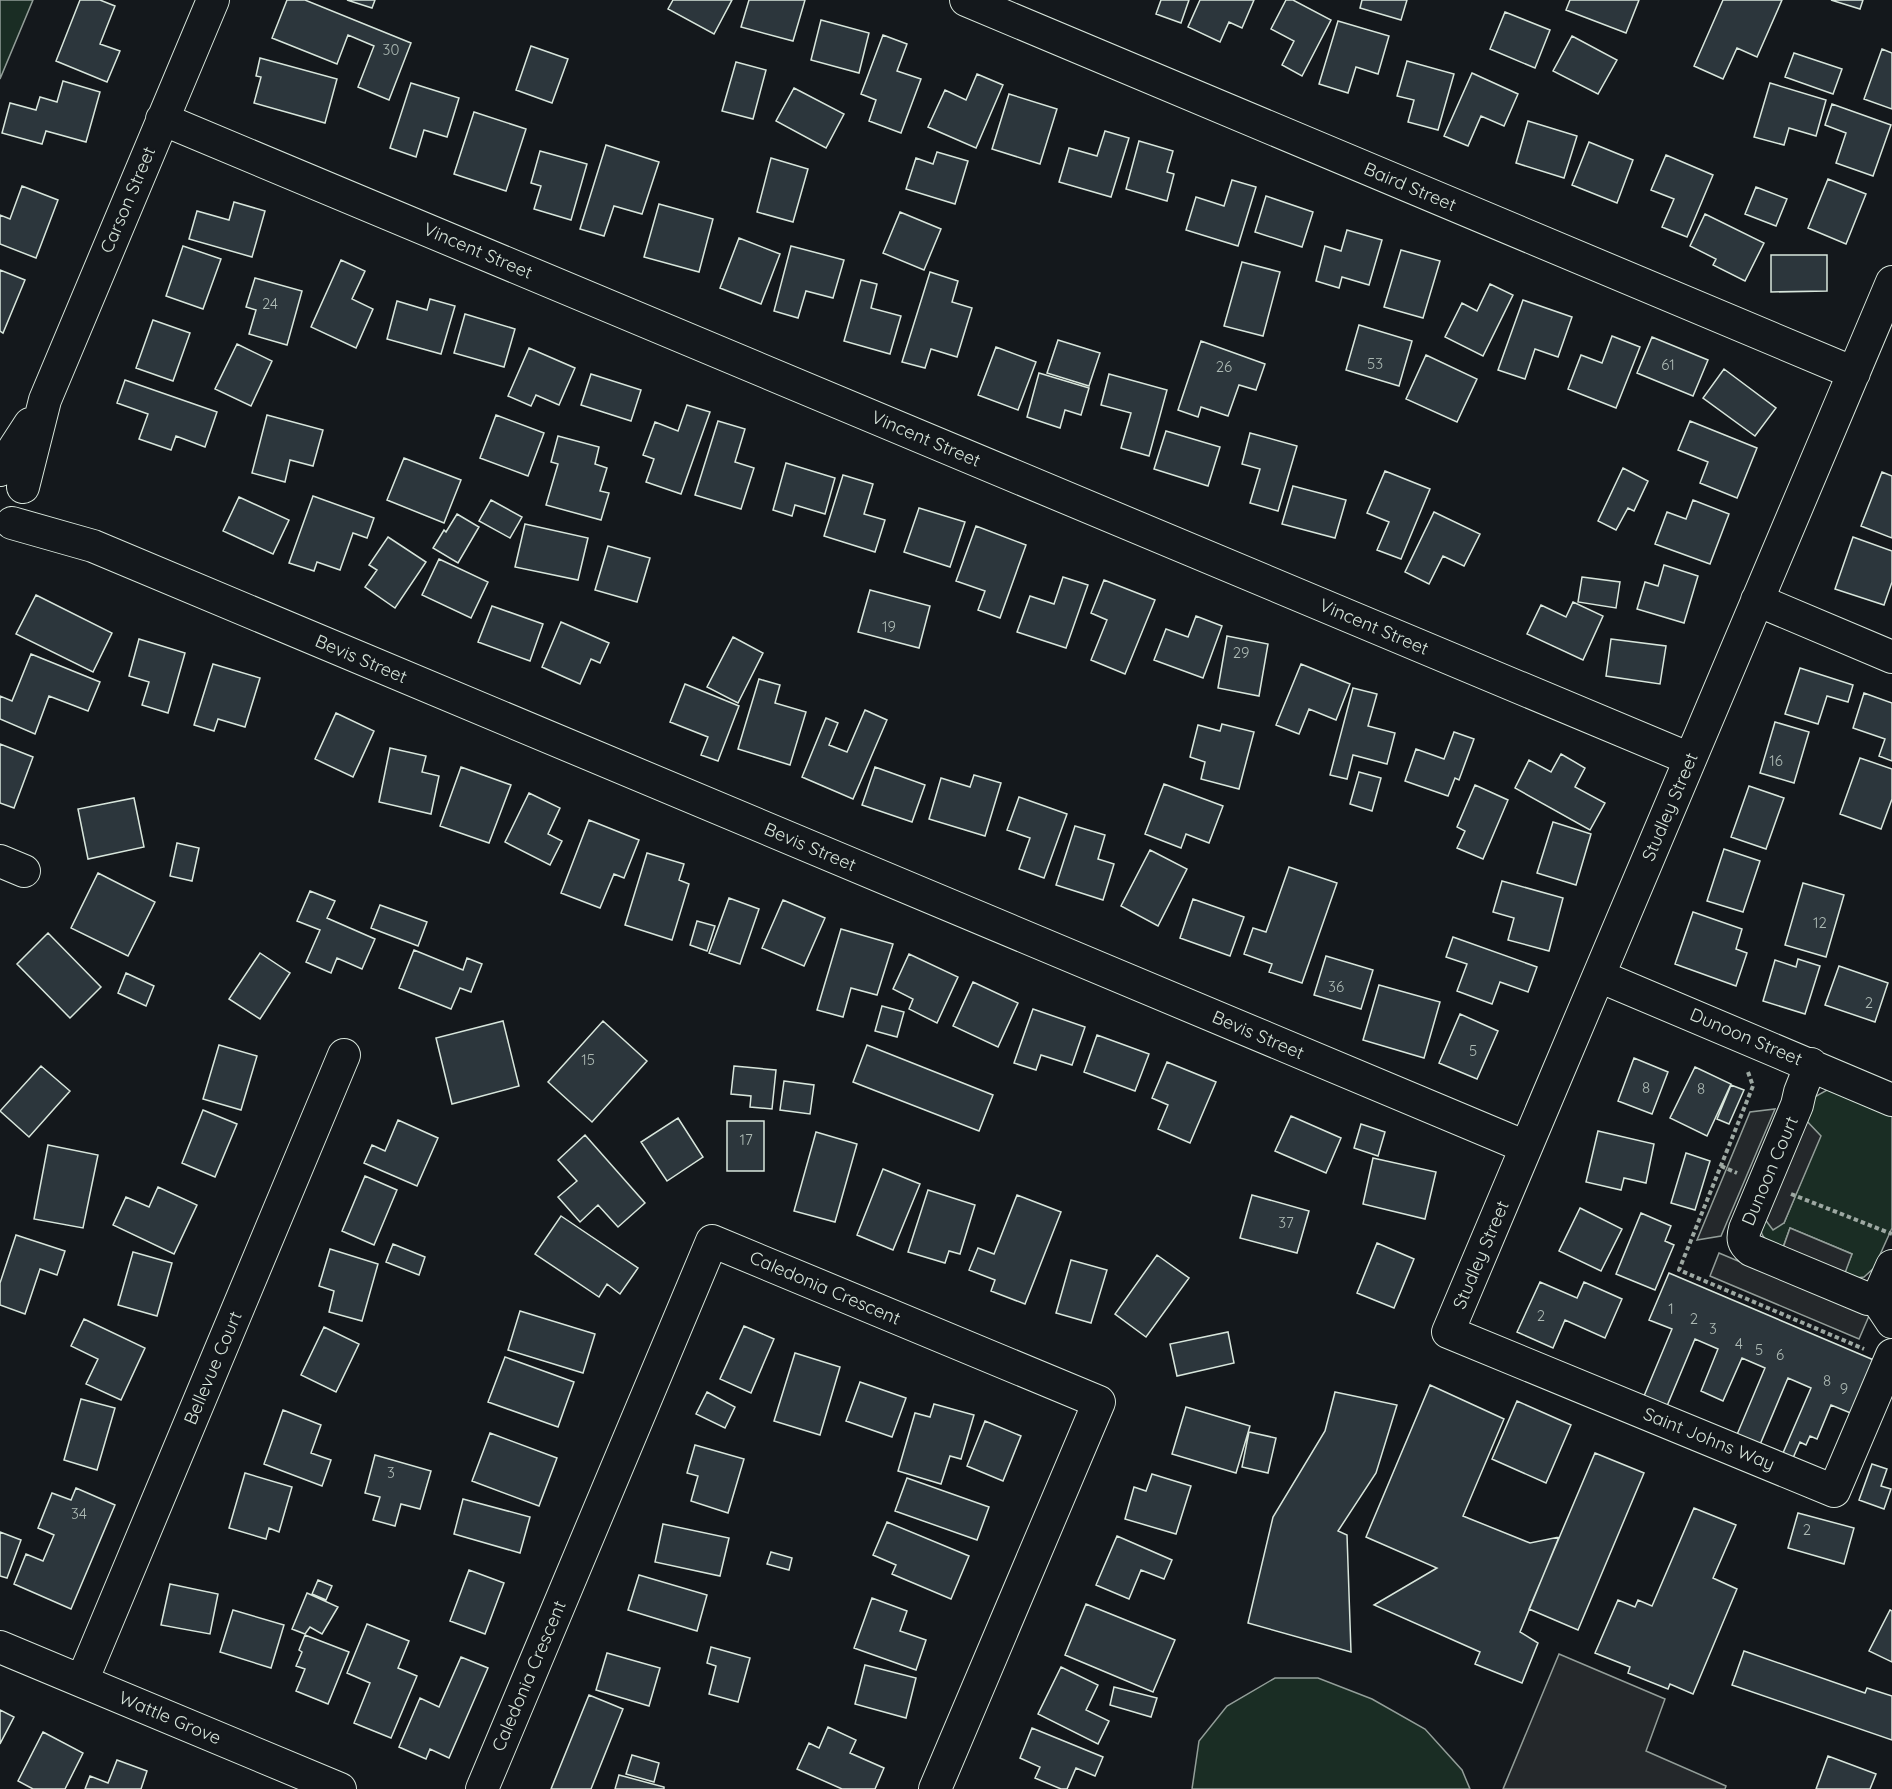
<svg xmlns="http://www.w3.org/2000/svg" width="1892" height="1789" viewBox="0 0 1892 1789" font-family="Quicksand,sans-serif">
<rect width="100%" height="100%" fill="#14181c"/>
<path fill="#1a2d24" stroke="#939e99" stroke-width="1.5" d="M0,0H33L0,79Z
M1827,1090L1833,1091L1892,1115V1228L1874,1268L1864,1277L1856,1278L1843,1276L1852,1254L1790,1228L1782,1250C1763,1240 1758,1236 1761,1214L1784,1223L1820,1136L1802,1116L1811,1099Z
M1275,1678H1318L1372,1699L1425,1729L1462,1770L1470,1789H1192L1199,1741L1227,1706Z"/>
<path fill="#24282b" stroke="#939e99" stroke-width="1.5" d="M1775,1109L1721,1236L1697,1240L1750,1112Z
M1802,1116L1821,1136L1784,1223L1773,1230L1761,1214Z
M1790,1228L1852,1254L1845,1273L1783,1248Z
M1719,1253L1869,1316L1859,1339L1710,1276Z
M1559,1654L1665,1699L1646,1751L1726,1786L1725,1789H1503Z"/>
<path fill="#2c363c" stroke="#d8e6dc" stroke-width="1.5" d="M80,0H100L115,6L100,44L120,51L107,82L56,61Z
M287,0H305L411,43L389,100L358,87L374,46L348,35L337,64L272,38Z
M347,0H375L372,8Z
M673,0H732L714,34L668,9Z
M749,0H805L793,41L741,27Z
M1161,0H1189L1181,23L1156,14Z
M1200,0H1254L1242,28L1229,22L1220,42L1188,27Z
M1286,0H1293L1331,20L1302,76L1282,65L1294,41L1271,29Z
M1362,0H1407L1401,20L1360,8Z
M1570,0H1639L1626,33L1566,10Z
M1723,0H1782L1757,57L1737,48L1723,79L1694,66Z
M1831,0H1863L1860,9Z
M1505,12L1550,30L1535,68L1490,49Z
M821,20L869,33L859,73L811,60Z
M1338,21L1389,36L1378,74L1356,67L1348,93L1319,84Z
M883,35L907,44L897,71L921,79L901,133L869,121L876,100L861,94Z
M1572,36L1617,60L1598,94L1553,71Z
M531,46L568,59L552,103L516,90Z
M1882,49L1892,53V109L1864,99Z
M1794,53L1842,69L1833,94L1785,77Z
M260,58L337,79L325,123L254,103L261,77L256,76Z
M1407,61L1454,74L1438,130L1408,122L1414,100L1397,96Z
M736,62L766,70L753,119L722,111Z
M1472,73L1518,94L1504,126L1481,116L1468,146L1444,136Z
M977,74L1003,85L976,148L928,127L945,90L966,100Z
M63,81L100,92L86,142L46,131L42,144L2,133L10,103L36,110L40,97L57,102Z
M411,83L459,98L447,137L424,130L416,157L390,148Z
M1770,83L1826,100L1816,136L1789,128L1784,145L1754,137Z
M794,88L844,114L826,148L776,121Z
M1009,94L1057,109L1040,164L992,149Z
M1832,104L1891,125L1873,176L1836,163L1846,133L1825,125Z
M474,112L526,129L506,191L454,174Z
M1528,121L1577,136L1564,178L1516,163Z
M1105,131L1129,138L1111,197L1059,182L1069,148L1097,156Z
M1139,141L1173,151L1167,172L1174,174L1167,201L1126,189Z
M1589,142L1633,160L1617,203L1572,185Z
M606,145L659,162L642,214L614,206L604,236L580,229Z
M540,151L587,164L571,220L534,209L541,186L531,183Z
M937,152L968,161L955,204L906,189L916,158L933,164Z
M1666,155L1713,175L1687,237L1662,227L1674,199L1651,190Z
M771,158L808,169L793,222L757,212Z
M1828,179L1866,194L1846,244L1808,228Z
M1232,180L1256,187L1238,246L1186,230L1196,197L1224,206Z
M22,186L58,200L36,258L0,244V215L10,219Z
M1756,187L1787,199L1776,226L1745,214Z
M1266,196L1313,212L1302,247L1255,232Z
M234,202L265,211L252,257L189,239L197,211L229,220Z
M659,204L713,219L699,272L644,257Z
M900,212L941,229L924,270L883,253Z
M1705,214L1764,243L1745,281L1713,265L1716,259L1690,246Z
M1347,230L1382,240L1369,285L1342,277L1339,288L1316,281L1325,246L1341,251Z
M739,238L780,254L761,304L720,288Z
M183,246L221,259L203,309L166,296Z
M791,246L844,260L833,298L806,291L798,318L774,311Z
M1401,250L1440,261L1423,318L1384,307Z
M1771,255H1827V291L1771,292Z
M341,260L365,271L352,299L373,309L356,348L311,327Z
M1242,262L1280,272L1263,336L1224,326Z
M0,270L25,280L3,333L0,331Z
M930,272L958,281L952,302L972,308L957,357L931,349L925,368L902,362Z
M255,278L302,291L287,345L249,334L256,310L246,307Z
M861,280L877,284L871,308L901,316L890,354L844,341Z
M1490,284L1513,295L1483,356L1445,337L1462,303L1477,311Z
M430,299L455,306L441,354L387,339L397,301L427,310Z
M1523,300L1572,317L1558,357L1535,349L1525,379L1498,370Z
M465,314L515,329L504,367L454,353Z
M153,320L190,333L173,381L136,368Z
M1359,325L1412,341L1399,386L1346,370Z
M1612,336L1640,347L1616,408L1568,389L1581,355L1602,363Z
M1652,337L1708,360L1693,396L1637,373Z
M1058,340L1100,353L1089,386L1047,373Z
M1201,341L1265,364L1256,390L1239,385L1228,416L1201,407L1198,417L1178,410Z
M237,344L272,361L251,406L215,389Z
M996,347L1036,362L1018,410L978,395Z
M529,348L575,368L559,405L536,395L531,406L508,396Z
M1426,355L1477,379L1457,422L1406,399Z
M1724,369L1776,408L1755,436L1703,398Z
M1039,373L1089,388L1081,415L1065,410L1060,428L1027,417Z
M591,374L641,390L631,421L581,405Z
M1109,374L1167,390L1149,456L1121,448L1131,413L1101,405Z
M125,380L217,412L205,447L176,436L171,450L139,439L148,414L117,403Z
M687,405L710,412L681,494L646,482L654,459L643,455L655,422L678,431Z
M267,415L323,430L313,466L290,460L285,482L252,473Z
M496,415L544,433L528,476L480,458Z
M718,421L745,429L735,462L754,468L741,509L695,495Z
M1690,421L1757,448L1737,498L1700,483L1708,462L1678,450Z
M1166,431L1220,447L1208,486L1154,469Z
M1250,433L1297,446L1278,511L1250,503L1260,469L1242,464Z
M558,436L599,447L595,464L607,468L600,491L609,493L601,520L546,505L558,464L551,462Z
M404,458L461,480L444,523L387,500Z
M786,463L835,478L825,514L795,505L792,516L773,510Z
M1623,468L1648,481L1634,511L1628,508L1616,530L1598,521Z
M1385,471L1430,489L1401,559L1377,550L1389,522L1367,513Z
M1882,472L1892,476V538L1861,526Z
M843,475L873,484L864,514L885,520L875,552L824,536Z
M1293,486L1346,500L1335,538L1282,524Z
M313,496L374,518L367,538L353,533L340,570L317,562L314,571L289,563Z
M239,497L289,520L273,554L223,531Z
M491,500L522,517L510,538L479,521Z
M1693,500L1729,514L1710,564L1655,544L1667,512L1686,519Z
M919,508L965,522L950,567L904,552Z
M1434,512L1480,534L1464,566L1443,556L1429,584L1405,572Z
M457,514L479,527L458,563L433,548L444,530L446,532Z
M525,524L588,538L578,580L515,567Z
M976,526L1026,545L1000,618L978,610L985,591L956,581Z
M388,537L426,562L395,608L365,587L377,570L369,565Z
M1853,537L1892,551V582L1884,605L1835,589Z
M608,546L650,558L637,602L595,590Z
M439,559L488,582L471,618L422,595Z
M1664,565L1698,576L1684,623L1637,609L1645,582L1658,586Z
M1063,577L1088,585L1066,648L1017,632L1030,596L1054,604Z
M1582,577L1620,582L1616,608L1578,602Z
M1104,580L1155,600L1125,674L1091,660L1107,620L1091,613Z
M870,590L930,606L919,648L858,632Z
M36,595L112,633L93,672L16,634Z
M1573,602L1603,616L1583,660L1527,634L1541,605L1566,617Z
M492,606L543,624L530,661L478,642Z
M1196,616L1222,626L1203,678L1154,660L1166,629L1188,637Z
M561,622L609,643L600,663L591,659L580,684L542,667Z
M1227,636L1268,644L1259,696L1218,688Z
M733,637L763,653L738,703L707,687Z
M139,639L185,653L168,713L142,705L149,682L129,676Z
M1611,639L1666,646L1660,684L1606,676Z
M31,654L100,682L88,711L49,696L35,734L0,719V696L12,701Z
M213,664L260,678L245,727L218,719L214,731L194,725Z
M1301,664L1350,684L1336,720L1309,709L1299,734L1276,725Z
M1800,668L1853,685L1848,702L1827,696L1818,724L1785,714Z
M759,679L780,685L775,703L806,712L790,765L738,749Z
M685,684L739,706L718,761L701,755L708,737L670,722Z
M1353,688L1377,694L1368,726L1395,733L1387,764L1353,755L1347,779L1330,775Z
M1864,693L1892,703V761L1879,756L1885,739L1853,728Z
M865,710L887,720L853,799L802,777L826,718L838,723L829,745L847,752Z
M336,713L374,731L353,777L315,759Z
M1775,722L1809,732L1794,783L1760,773Z
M1222,724L1254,732L1239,789L1201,779L1205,762L1190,757L1198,725L1220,731Z
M1454,732L1474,739L1459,780L1455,778L1448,796L1405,781L1416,749L1444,759Z
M0,744L33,757L14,808L0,803Z
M390,748L426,756L422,772L439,776L431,814L379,802Z
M1561,754L1585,768L1575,787L1605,803L1590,830L1515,788L1529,760L1551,772Z
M1860,758L1892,769V799L1881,829L1840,814Z
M461,767L511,785L489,843L440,826Z
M875,767L925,785L912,822L862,805Z
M1359,772L1381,778L1372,811L1350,804Z
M974,775L1001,783L985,836L929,819L941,778L970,787Z
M1164,784L1223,806L1209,843L1186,834L1181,848L1145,834Z
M1475,785L1508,800L1483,859L1457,848L1465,831L1457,827Z
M1749,786L1784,798L1766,849L1731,837Z
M529,793L560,808L548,834L562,841L550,865L505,842Z
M1019,797L1067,814L1044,878L1019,869L1030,838L1007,830Z
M134,798L144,847L88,859L78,809Z
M589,820L639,840L624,878L614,874L600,908L561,893Z
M1553,822L1591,834L1576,885L1537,873Z
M1075,826L1105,835L1098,859L1114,864L1103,900L1056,885Z
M177,843L199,848L192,881L170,876Z
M1724,849L1760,861L1743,912L1707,901Z
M1150,850L1187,869L1158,926L1121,906Z
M647,853L684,864L679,880L689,884L672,940L625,925Z
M1289,867L1337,883L1302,983L1269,972L1272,964L1244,954L1253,928L1266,932Z
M98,873L155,902L128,956L71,928Z
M1502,881L1563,898L1549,951L1508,940L1514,918L1493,912Z
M1803,883L1844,895L1826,957L1785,945Z
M310,891L335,901L327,918L375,939L362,969L337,958L331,973L306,962L320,930L297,921Z
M729,898L759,909L740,964L709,953Z
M1193,899L1244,917L1230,956L1180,938Z
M783,900L825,918L804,966L762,948Z
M380,905L427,922L418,946L371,928Z
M1693,912L1742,929L1736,949L1747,953L1736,986L1675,964Z
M697,921L715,926L707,951L690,945Z
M841,929L893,944L877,995L851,988L843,1017L817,1010Z
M48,933L101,987L70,1018L17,964Z
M1453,937L1537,967L1528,992L1500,982L1492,1004L1457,991L1467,964L1446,957Z
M414,950L463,970L467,958L482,964L471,992L460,988L451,1009L399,988Z
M260,953L290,973L260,1019L229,999Z
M909,954L958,977L937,1023L909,1009L913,999L893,989Z
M1326,956L1373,970L1361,1009L1314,995Z
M1798,959L1820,966L1805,1014L1763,1001L1775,960L1796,967Z
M1839,966L1888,983L1875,1022L1825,1005Z
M126,973L154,986L146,1006L118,993Z
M973,982L1018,1003L998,1047L953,1026Z
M1379,985L1440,1002L1424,1058L1363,1040Z
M882,1006L904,1012L897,1037L875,1031Z
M1033,1009L1085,1027L1072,1065L1041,1055L1036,1070L1014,1063Z
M1460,1014L1498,1031L1477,1079L1439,1063Z
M503,1021L519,1086L452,1104L436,1038Z
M603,1021L647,1061L592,1122L548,1082Z
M1097,1035L1149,1054L1135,1091L1084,1072Z
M219,1045L257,1056L241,1110L203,1099Z
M867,1045L993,1095L979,1131L853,1082Z
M1634,1058L1668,1072L1652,1114L1618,1101Z
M1167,1062L1216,1082L1190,1143L1158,1129L1168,1105L1152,1098Z
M41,1066L70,1091L29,1137L0,1111Z
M734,1066L776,1070L772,1109L750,1107L751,1096L731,1094Z
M1695,1067L1731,1084L1707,1136L1670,1118Z
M784,1081L814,1085L810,1114L780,1110Z
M1731,1085L1744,1090L1729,1124L1717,1119Z
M203,1110L237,1124L215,1177L182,1163Z
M1291,1116L1341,1138L1326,1173L1275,1151Z
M678,1118L703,1157L667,1181L641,1142Z
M398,1120L438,1138L417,1186L364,1163L372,1145L385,1151Z
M727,1121H764V1171H727Z
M1361,1124L1385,1132L1378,1156L1354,1148Z
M1598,1131L1654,1144L1646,1183L1624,1178L1621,1190L1586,1182Z
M816,1132L857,1144L835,1222L794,1211Z
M585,1135L645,1203L618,1227L598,1205L580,1222L558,1197L577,1181L558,1160Z
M48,1145L98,1155L83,1228L34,1219Z
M1686,1153L1710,1161L1695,1210L1671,1203Z
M1373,1158L1436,1172L1425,1219L1363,1204Z
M883,1169L920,1184L893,1250L857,1235Z
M365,1176L397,1190L374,1245L342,1231Z
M158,1187L197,1205L174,1254L113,1225L126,1197L149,1207Z
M928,1190L975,1205L960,1254L949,1251L945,1263L908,1252Z
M1017,1195L1061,1212L1025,1304L991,1291L995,1280L969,1270L978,1248L994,1254Z
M1252,1195L1309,1211L1297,1253L1240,1238Z
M1580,1208L1622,1229L1601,1271L1559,1251Z
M1641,1213L1671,1226L1665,1241L1674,1245L1655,1290L1616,1274Z
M561,1216L638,1268L620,1294L607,1284L599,1297L535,1254Z
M16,1235L65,1251L57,1275L40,1269L25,1314L0,1305V1283Z
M1377,1243L1414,1259L1394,1308L1357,1293Z
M393,1244L425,1257L419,1275L386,1262Z
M330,1249L378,1264L362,1321L329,1312L334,1291L319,1286Z
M133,1252L172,1263L157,1316L118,1305Z
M1157,1255L1189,1278L1146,1337L1115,1314Z
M1071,1260L1107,1270L1091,1323L1056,1313Z
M1669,1273L1876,1361L1853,1414L1831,1405L1817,1439L1810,1436L1806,1445L1800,1442L1793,1458L1783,1453L1811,1388L1788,1378L1759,1447L1736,1437L1765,1368L1742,1358L1723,1401L1701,1391L1718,1349L1695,1339L1667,1406L1644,1396L1672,1329L1649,1320Z
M1540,1282L1577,1298L1584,1282L1622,1299L1605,1338L1565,1320L1553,1348L1517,1332Z
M520,1311L595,1334L583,1373L508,1350Z
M84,1319L145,1348L121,1400L86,1384L98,1359L71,1346Z
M744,1326L774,1339L751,1393L720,1379Z
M324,1327L359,1344L336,1392L301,1375Z
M1228,1332L1234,1363L1177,1376L1170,1344Z
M795,1353L840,1367L820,1435L774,1421Z
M505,1357L574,1382L558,1427L488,1402Z
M860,1382L906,1398L892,1437L846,1421Z
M1430,1385L1504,1419L1463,1516L1530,1543L1559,1537L1520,1632L1538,1643L1522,1683L1475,1664L1480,1652L1374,1605L1437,1568L1366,1537Z
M707,1392L735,1407L725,1428L696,1414Z
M1335,1392L1397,1405L1376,1473L1338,1531L1347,1535L1351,1652L1248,1623L1273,1517L1325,1431Z
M81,1399L115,1408L97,1470L64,1460Z
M1517,1401L1571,1425L1546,1483L1492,1459Z
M934,1404L974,1415L961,1459L950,1456L941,1484L898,1471L915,1413L930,1417Z
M1186,1407L1250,1426L1236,1473L1172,1454Z
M283,1410L321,1425L311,1453L331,1460L322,1486L264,1464Z
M985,1421L1021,1436L1003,1481L967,1466Z
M1249,1432L1276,1438L1268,1473L1242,1467Z
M490,1433L557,1458L539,1506L472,1481Z
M695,1445L744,1459L728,1513L691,1501L698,1476L687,1473Z
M1595,1453L1644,1473L1578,1630L1529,1609Z
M375,1455L431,1471L420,1509L401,1504L395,1526L373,1520L380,1497L365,1493Z
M1872,1464L1887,1469L1881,1486L1891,1489L1884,1509L1859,1500Z
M245,1473L292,1487L279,1532L269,1528L266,1539L229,1528Z
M1152,1474L1191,1486L1176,1534L1125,1519L1134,1487L1146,1491Z
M907,1478L989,1507L977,1540L895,1511Z
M76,1488L115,1505L71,1609L14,1584L26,1554L43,1561L54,1535L38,1528L52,1493L71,1500Z
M463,1499L530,1517L520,1553L454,1534Z
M1694,1508L1736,1525L1713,1578L1737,1589L1693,1694L1670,1684L1668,1689L1628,1673L1630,1667L1595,1653L1618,1600L1635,1607L1638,1600L1652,1606Z
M1798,1513L1854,1528L1844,1564L1788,1548Z
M887,1522L969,1556L951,1599L892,1574L896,1565L873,1555Z
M663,1524L729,1538L720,1576L655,1562Z
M0,1532L21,1540L7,1578L0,1576Z
M1117,1536L1172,1560L1164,1579L1141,1570L1129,1599L1096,1585Z
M771,1552L792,1558L789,1570L767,1564Z
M469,1570L504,1583L485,1634L450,1621Z
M639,1575L707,1595L697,1631L628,1610Z
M318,1580L332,1586L326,1600L312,1594Z
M170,1584L218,1594L210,1634L161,1625Z
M307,1593L338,1607L322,1634L310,1627L305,1634L292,1629Z
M872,1598L907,1611L900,1631L926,1640L916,1670L854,1648Z
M1086,1604L1175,1640L1153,1692L1065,1655Z
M233,1610L284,1625L271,1668L220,1652Z
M1890,1610L1892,1611V1662L1869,1651Z
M367,1624L409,1641L398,1668L417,1676L391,1738L354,1723L370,1683L347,1673Z
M305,1635L349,1652L328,1704L296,1691L305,1669L296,1666L302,1652L299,1650Z
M711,1647L750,1658L738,1702L709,1694L716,1666L707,1663Z
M1744,1651L1865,1693L1867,1688L1892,1696V1740L1732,1685Z
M607,1653L660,1668L649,1706L596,1690Z
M461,1657L488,1668L449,1758L430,1749L426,1759L399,1747L420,1698L439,1707Z
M865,1665L916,1678L906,1718L855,1704Z
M1061,1667L1098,1685L1086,1710L1109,1721L1098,1744L1038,1714Z
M1114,1687L1157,1698L1151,1717L1110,1705Z
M589,1695L623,1709L591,1789H551Z
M0,1710L14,1717L0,1744Z
M828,1727L856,1740L850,1753L884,1768L875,1789H842L797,1769L809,1743L819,1748Z
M1032,1728L1103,1757L1095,1776L1076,1768L1067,1789H1061L1035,1778L1040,1767L1020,1758Z
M43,1732L83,1753L65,1789H33L18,1781Z
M632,1755L659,1763L654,1782L626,1774Z
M1828,1756L1876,1774L1870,1789H1816Z
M117,1760L147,1771L141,1789H85L90,1776L108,1783Z
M619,1775L664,1787V1789H615Z"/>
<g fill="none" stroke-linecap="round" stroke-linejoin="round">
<g stroke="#d8e6dc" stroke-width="34">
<path id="minor" d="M966,0L1854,373
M162,119L1690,759
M1892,282L1448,1332L1834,1491L1892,1355
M0,470L30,424
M23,487L45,400L213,0
M12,523L93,546L1526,1147
M1757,600L1892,657
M0,861L24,871
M1599,976L1892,1100
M1811,1064L1800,1092L1797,1105L1745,1229C1742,1239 1743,1243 1751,1250L1868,1299L1876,1298L1881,1291L1892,1266
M1876,1298L1892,1322
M0,1647L340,1789
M82,1681L344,1055
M482,1789L712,1241L1099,1402L935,1789"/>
</g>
<path stroke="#9da8a2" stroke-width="4" stroke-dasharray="4.5 3" stroke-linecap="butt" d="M1748,1072L1753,1086L1679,1270L1864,1349
M1721,1166L1737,1173
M1791,1194L1892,1234"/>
<use href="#minor" stroke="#14181c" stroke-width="32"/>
</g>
<g text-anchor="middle" stroke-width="4.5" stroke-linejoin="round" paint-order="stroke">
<g font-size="15" fill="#adbab4">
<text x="391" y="55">30</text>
<text x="270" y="309">24</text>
<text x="1375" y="369">53</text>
<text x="1668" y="370">61</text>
<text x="1224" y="372">26</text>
<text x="889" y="632">19</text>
<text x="1241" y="658">29</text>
<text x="1776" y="766">16</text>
<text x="1820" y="928">12</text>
<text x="1336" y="992">36</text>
<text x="1869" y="1008">2</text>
<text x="1473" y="1056">5</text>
<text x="588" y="1065">15</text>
<text x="1646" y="1093">8</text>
<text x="1701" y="1094">8</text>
<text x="746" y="1145">17</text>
<text x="1286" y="1228">37</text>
<text x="1671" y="1314">1</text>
<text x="1541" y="1321">2</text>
<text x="1694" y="1324">2</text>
<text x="1713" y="1334">3</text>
<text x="1739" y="1349">4</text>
<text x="1759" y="1355">5</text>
<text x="1780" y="1360">6</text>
<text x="1827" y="1386">8</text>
<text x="1844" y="1394">9</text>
<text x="391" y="1478">3</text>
<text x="79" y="1519">34</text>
<text x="1807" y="1535">2</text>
</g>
<g font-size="18" fill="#d8e6dc" stroke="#14181c">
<text transform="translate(1410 187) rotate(23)" y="6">Baird Street</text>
<text transform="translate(128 200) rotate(-67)" y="6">Carson Street</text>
<text transform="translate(478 251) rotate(23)" y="6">Vincent Street</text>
<text transform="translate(926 439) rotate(23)" y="6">Vincent Street</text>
<text transform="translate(1374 627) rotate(23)" y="6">Vincent Street</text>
<text transform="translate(361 659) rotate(23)" y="6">Bevis Street</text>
<text transform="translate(1670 807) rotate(-67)" y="6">Studley Street</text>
<text transform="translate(810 847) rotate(23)" y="6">Bevis Street</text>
<text transform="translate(1258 1035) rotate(23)" y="6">Bevis Street</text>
<text transform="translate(1746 1037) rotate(23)" y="6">Dunoon Street</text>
<text transform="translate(1770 1171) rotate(-67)" y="6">Dunoon Court</text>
<text transform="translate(1481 1255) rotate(-67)" y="6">Studley Street</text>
<text transform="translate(825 1288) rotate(23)" y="6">Caledonia Crescent</text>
<text transform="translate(213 1368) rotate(-67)" y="6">Bellevue Court</text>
<text transform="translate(1709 1439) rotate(22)" y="6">Saint Johns Way</text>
<text transform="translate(529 1676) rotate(-67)" y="6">Caledonia Crescent</text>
<text transform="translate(170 1718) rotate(23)" y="6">Wattle Grove</text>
</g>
</g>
</svg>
